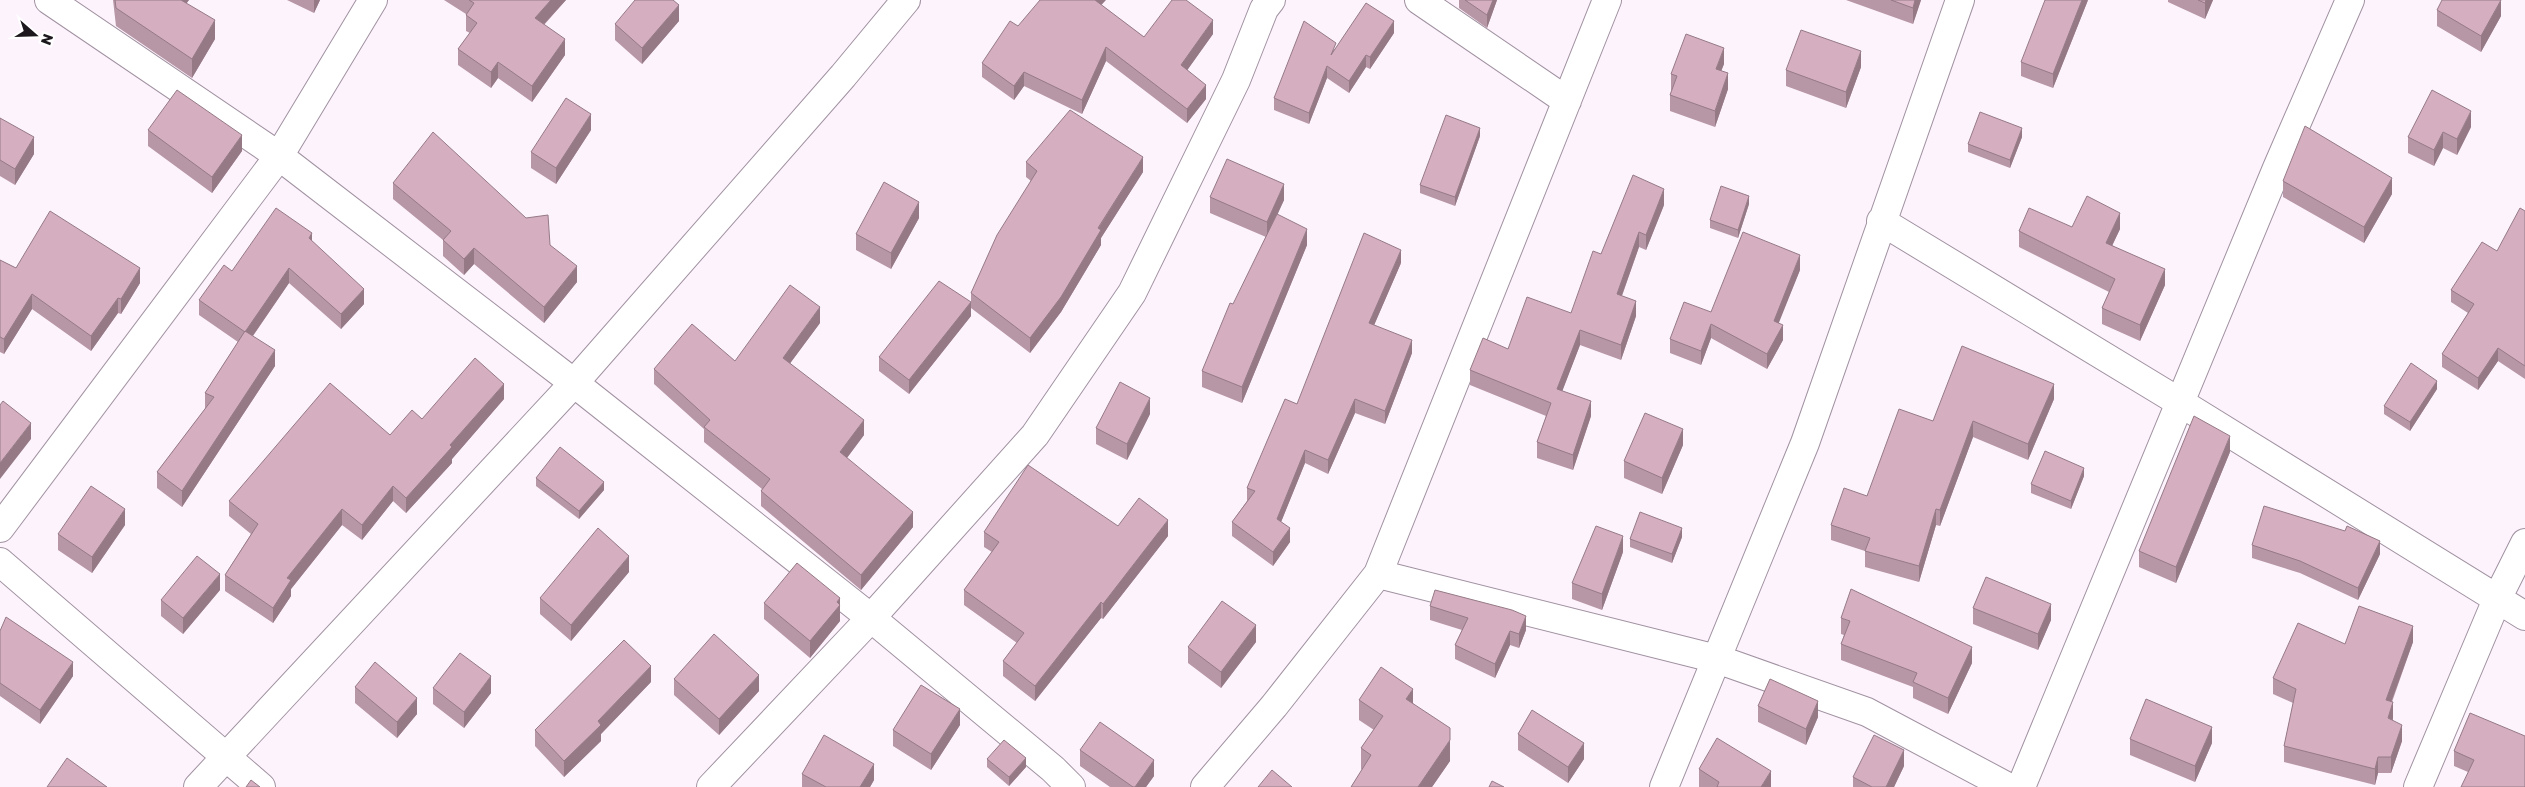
<svg xmlns="http://www.w3.org/2000/svg" width="2525" height="787" viewBox="0 0 2525 787" font-family="'Golos Text',sans-serif">
<rect width="100%" height="100%" fill="#fdf3fd"/>
<g fill="none" stroke-linecap="round" stroke-linejoin="round">
<g stroke="#a192a1" stroke-width="30">
<path id="minor" d="M49,0L279,156L574,383L871,618L1053,769L1071,787
M1419,0L1567,101
M1881,221L2181,403L2525,616
M0,528L279,156L373,0
M0,562L261,787
M1378,574L1717,659L1867,712L2008,787
M198,787L574,383L843,76L906,0
M711,787L871,618L1035,435L1132,293L1236,80L1264,9L1271,0
M1205,787L1274,706L1378,574L1607,0
M1664,787L1805,443L1960,0
M2021,787L2277,168L2350,0
M2418,787L2498,597L2525,543"/>
</g>
<use href="#minor" stroke="#fff" stroke-width="28"/>
</g>
<path fill="#b796a5" d="M113,0H189L186,3L215,39L192,78L116,26Z
M287,0H320L314,13Z
M444,0H566L544,25L565,55L532,102L498,78L491,88L458,65V49L470,33L466,31V14Z
M1459,0H1497L1487,28L1459,8Z
M1846,0H1921L1913,24Z
M2088,0L2053,88L2021,76V62Z
M2168,0H2213L2205,19L2168,2Z
M1101,5L1144,37L1213,34L1187,70L1206,99L1187,123L1106,61L1082,114L1024,86L1014,100L982,77V63L1018,26Z
M2437,10L2501,16L2481,52L2437,26Z
M679,21L642,64L615,40V24Z
M1394,33L1370,69L1366,67L1349,93L1327,78L1309,124L1274,110V98L1336,48Z
M1724,64L1721,70L1728,89L1715,127L1670,111V95L1672,90H1671V74Z
M1861,67L1846,108L1786,86V70Z
M0,118L34,154L15,185L0,176Z
M2471,127L2457,155L2443,148L2434,166L2408,153V137Z
M148,130L242,151L212,193L148,146Z
M591,130L556,184L531,168V152Z
M1480,136L1455,206L1420,193V185Z
M2022,137L2010,168L1968,152V144Z
M1026,162L1143,172L1101,238V245L1061,312L1030,353L971,308V316L909,394L879,371V357L971,302V293L1031,181L1026,177Z
M2283,181L2392,194L2364,243L2283,197Z
M393,183L550,245L577,282L544,323L474,264L464,275L443,256V240L393,199Z
M1210,197L1284,200L1277,214L1307,245L1242,403L1202,387V371L1266,237L1210,213Z
M1749,204L1738,238L1710,228V220Z
M1664,205L1646,250L1639,247L1622,296L1636,316L1621,360L1580,345L1562,391L1591,416L1573,470L1537,458V442L1546,416L1470,385V370L1571,313L1601,254Z
M2525,211V379L2498,361L2478,390L2442,367V354L2468,313L2451,302V290L2497,251Z
M919,218L891,269L856,250V234Z
M2072,227L2120,229L2112,245L2165,285L2140,341L2102,324V308L2109,292L2019,247V231Z
M312,241L364,304L341,329L289,283L253,336L275,366L182,507L157,488V472L205,409V393L238,342L199,315V300L232,271Z
M0,260L16,268L140,283L121,314L118,313L91,351L32,309L4,354L0,352Z
M1401,263L1374,325L1412,353L1385,424L1355,413L1328,474L1305,463L1281,522L1290,542L1273,566L1232,536V522L1247,501V488L1297,404Z
M1800,270L1778,323L1783,340L1767,369L1711,338L1701,365L1670,353V339L1711,312Z
M820,323L790,363L864,435L847,458L913,527L861,590L761,506V491L762,489L704,442V429L654,384V369L735,361Z
M2437,389L2410,431L2384,414V406Z
M504,399L452,459V463L406,513L393,501L362,540L342,525L291,589V596L273,623L225,591V575L251,534L229,516V501L390,435L422,419Z
M2054,399L2028,460L1973,437L1940,526L1936,525L1919,582L1865,567V551L1831,540V525L1867,496L1933,421Z
M1150,414L1127,460L1096,444V428Z
M1683,445L1662,494L1624,478V461Z
M2230,452L2176,583L2139,567V551Z
M2084,476L2071,509L2031,493V484Z
M536,478L604,490L579,519L536,486Z
M125,525L92,573L58,550V534Z
M1118,526L1168,536L1103,619L1101,618L1035,701L1003,676V661L1017,643L964,605V590L992,552L984,547V532Z
M1682,537L1672,563L1630,547V539Z
M2252,545L2380,554L2358,600L2300,573L2252,558Z
M1623,552L1602,610L1572,599V583Z
M629,572L571,641L540,614V598Z
M220,590L183,634L161,616V600Z
M840,598V621L810,658L764,619V603Z
M1430,606L1526,630L1519,648L1510,645L1495,678L1455,659V645L1462,630L1430,620Z
M1973,608L2051,620L2038,650L1973,624Z
M1841,618L1972,663L1948,714L1913,698V687L1841,660V644L1844,635L1841,634Z
M0,631L73,676L40,724L0,696Z
M1256,642L1221,688L1188,663V647Z
M2413,642L2392,702L2393,718V721L2402,741L2391,773H2378L2375,785L2284,762V746L2293,703L2273,694V678L2345,644Z
M674,679L759,691L719,735L674,695Z
M651,682L601,734V741L564,777L535,746V730Z
M355,687L417,714L397,738L355,703Z
M433,688L491,693L464,728L433,704Z
M1359,700L1413,703L1450,761L1432,787H1351L1362,770L1361,769V748L1374,730L1359,720Z
M1758,706L1818,717L1806,745L1758,722Z
M960,725L931,770L893,746V730Z
M1518,734L1584,759L1568,783L1518,750Z
M2525,736L2468,772L2454,766V751Z
M2130,739L2212,743L2195,782L2130,755Z
M1080,750L1154,776L1146,787H1110L1080,766Z
M987,759L1026,767L1009,786L987,767Z
M1904,766L1894,787H1853V777Z
M1699,769L1771,787H1699Z
M802,774L874,780L870,787H802Z"/>
<path fill="#957a86" d="M177,0H189L177,17Z
M314,0H320L314,13Z
M551,0H566L535,34V18Z
M1094,0H1106L1094,13Z
M1493,0H1497L1487,28V15Z
M1915,0H1921L1913,24V8Z
M2082,0H2088L2053,88V74Z
M2206,0H2213L2205,19V3Z
M2501,0V16L2481,52V36Z
M679,5V21L642,64V48Z
M215,20V39L192,78V59Z
M1213,20V34L1181,79V65Z
M1394,21V33L1370,69V57Z
M565,39V55L532,102V86Z
M1106,47V61L1082,114V100Z
M1724,48V64L1716,85V69Z
M1861,51V67L1846,108V92Z
M1366,55V67L1349,93V81Z
M498,62V78L491,88V72Z
M1327,66V78L1309,124V113Z
M1024,72V86L1014,100V86Z
M1728,73V89L1715,127V111Z
M1206,85V99L1187,123V109Z
M2471,111V127L2457,155V139Z
M591,114V130L556,184V168Z
M1480,128V136L1455,206V197Z
M2022,128V137L2010,168V160Z
M2443,132V148L2434,166V150Z
M242,135V151L212,193V177Z
M34,137V154L15,185V169Z
M1143,157V172L1101,238V245L1061,312L1030,353V338Z
M2392,178V194L2364,243V227Z
M1284,184V200L1267,238V222Z
M1664,189V205L1646,250V235Z
M1749,196V204L1738,238V230Z
M919,202V218L891,269V253Z
M2120,213V229L2106,259V243Z
M1307,229V245L1242,403V387Z
M1639,232V247L1617,309V294Z
M312,233V248L309,238Z
M474,248V264L464,275V259Z
M1401,250V263L1369,337V323Z
M1800,255V270L1774,335V321Z
M577,266V282L544,323V307Z
M140,268V283L121,314V299Z
M289,268V283L245,347V332Z
M2165,269V285L2140,341V325Z
M364,289V304L341,329V314Z
M32,294V309L4,354V339Z
M118,298V313L91,351V336Z
M1636,301V316L1621,360V345Z
M971,302V316L909,394V380Z
M820,307V323L783,373V358Z
M1711,324V338L1701,365V351Z
M1783,325V340L1767,369V354Z
M1580,330V345L1557,405V389Z
M1412,340V353L1385,424V411Z
M2498,348V361L2478,390V378Z
M275,350V366L182,507V491Z
M2437,381V389L2410,431V422Z
M504,384V399L452,459V463L406,513V498L450,445Z
M2054,384V399L2028,460V444Z
M1150,398V414L1127,460V444Z
M1355,399V413L1328,474V460Z
M1591,401V416L1573,470V455Z
M864,420V435L840,467V452Z
M1973,421V437L1940,526V510Z
M31,423V439L0,479V463Z
M1683,429V445L1662,494V478Z
M2230,436V452L2176,583V567Z
M1305,450V463L1277,532V519Z
M2084,468V476L2071,509V501Z
M604,482V490L579,519V511Z
M393,486V501L362,540V525Z
M125,509V525L92,573V557Z
M342,509V525L291,589V596L273,623V608L287,578Z
M1936,509V525L1919,582V566Z
M913,512V527L861,590V575Z
M1168,520V536L1103,619V604Z
M1290,528V542L1273,566V552Z
M1682,528V537L1672,563V554Z
M1623,536V552L1602,610V594Z
M2380,541V554L2358,600V588Z
M629,556V572L571,641V625Z
M220,574V590L183,634V618Z
M840,598V621L810,658V641Z
M1101,602V618L1035,701V686Z
M2051,604V620L2038,650V634Z
M1526,616V630L1519,648V634Z
M1256,625V642L1221,688V672Z
M2413,626V642L2386,716V700Z
M1510,631V645L1495,678V664Z
M1972,647V663L1948,714V698Z
M73,662V676L40,724V710Z
M651,666V682L601,734V741L564,777V761L598,721Z
M759,675V691L719,735V719Z
M491,676V693L464,728V712Z
M1413,689V709L1406,699Z
M417,698V714L397,738V722Z
M1818,701V717L1806,745V729Z
M2393,702V718L2388,734V718Z
M960,709V725L931,770V754Z
M2402,725V741L2391,773V757Z
M2212,727V743L2195,782V766Z
M1450,740V761L1432,787H1418Z
M1584,743V759L1568,783V767Z
M1904,750V766L1894,787H1886Z
M2378,757V773L2375,785V769Z
M1026,758V767L1009,786V777Z
M1154,760V776L1146,787H1135Z
M874,764V780L870,787H860Z
M1771,771V787H1761Z"/>
<path fill="#d5aec0" stroke="#957a86" d="M115,0H181L215,20L192,59L116,8Z
M469,0H551L535,18L565,39L532,86L498,62L491,72L458,49L477,23L466,15L474,3Z
M635,0H673L679,5L642,48L615,24Z
M1040,0H1095L1144,37L1172,0H1186L1213,20L1181,65L1206,85L1187,109L1106,47L1082,100L1024,72L1014,86L982,63L1010,21L1018,26Z
M1465,0H1493L1487,15Z
M1891,0H1915L1913,8Z
M2045,0H2082L2053,74L2021,62Z
M2198,0H2206L2205,3Z
M2442,0H2501L2481,36L2437,10Z
M1366,3L1394,21L1370,57L1366,55L1349,81L1327,66L1309,113L1274,98L1304,21L1336,43L1331,55Z
M1801,30L1861,51L1846,92L1786,70Z
M1686,34L1724,48L1716,69L1728,73L1715,111L1670,95L1677,76L1671,74Z
M177,90L242,135L212,177L148,130Z
M2432,90L2471,111L2457,139L2443,132L2434,150L2408,137Z
M566,98L591,114L556,168L531,152Z
M1070,110L1143,157L1098,228L1101,230L1061,297L1030,338L971,293L997,235L1037,171L1026,162Z
M1980,112L2022,128L2010,160L1968,144Z
M1446,115L1480,128L1455,197L1420,185Z
M0,118L34,137L15,169L0,160Z
M2305,126L2392,178L2364,227L2283,181Z
M433,132L526,218L548,215L550,245L577,266L544,307L474,248L464,259L443,240L451,231L393,183Z
M1227,159L1284,184L1267,222L1210,197Z
M1633,175L1664,189L1646,235L1639,232L1617,294L1636,301L1621,345L1580,330L1557,389L1591,401L1573,455L1537,442L1551,403L1470,370L1483,338L1508,349L1527,297L1571,313L1593,251L1601,254Z
M884,182L919,202L891,253L856,234Z
M1721,186L1749,196L1738,230L1710,220Z
M2087,196L2120,213L2106,243L2165,269L2140,325L2102,308L2115,279L2019,231L2029,208L2072,227Z
M276,208L312,233L309,238L364,289L341,314L289,268L245,332L199,300L224,265L232,271Z
M2520,208L2525,211V366L2498,348L2478,378L2442,354L2474,304L2451,290L2482,242L2497,251Z
M50,211L140,268L121,299L118,298L91,336L32,294L4,339L0,337V260L16,268Z
M1277,214L1307,229L1242,387L1202,371L1230,303L1233,304Z
M1743,232L1800,255L1774,321L1783,325L1767,354L1711,324L1701,351L1670,339L1684,302L1711,312Z
M1364,233L1401,250L1369,323L1412,340L1385,411L1355,399L1328,460L1305,450L1277,519L1290,528L1273,552L1232,522L1255,491L1247,488L1285,399L1297,404Z
M939,281L971,302L909,380L879,357Z
M790,285L820,307L783,358L864,420L840,452L913,512L861,575L761,491L770,479L704,427L710,420L654,369L692,324L735,361Z
M245,331L275,350L182,491L157,472L214,397L205,393Z
M1962,346L2054,384L2028,444L1973,421L1940,510L1936,509L1919,566L1865,551L1870,538L1831,525L1844,488L1867,496L1899,409L1933,421Z
M475,358L504,384L450,445L452,447L406,498L393,486L362,525L342,509L287,578L291,580L273,608L225,575L258,524L229,501L330,383L390,435L412,410L422,419Z
M2411,363L2437,381L2410,422L2384,406Z
M1120,382L1150,398L1127,444L1096,428Z
M3,401L31,423L0,463V405Z
M1645,413L1683,429L1662,478L1624,461Z
M2194,416L2230,436L2176,567L2139,551Z
M560,447L604,482L579,511L536,478Z
M2045,451L2084,468L2071,501L2031,484Z
M1028,465L1118,526L1139,498L1168,520L1103,604L1101,602L1035,686L1003,661L1024,633L964,590L999,542L984,532Z
M91,486L125,509L92,557L58,534Z
M2264,506L2345,531L2347,526L2380,541L2358,588L2300,561L2252,545Z
M1640,512L1682,528L1672,554L1630,539Z
M1596,526L1623,536L1602,594L1572,583Z
M598,528L629,556L571,625L540,598Z
M197,556L220,574L183,618L161,600Z
M797,563L840,598L837,602L840,605L810,641L764,603Z
M1986,577L2051,604L2038,634L1973,608Z
M1851,589L1972,647L1948,698L1913,682L1917,673L1841,644L1850,621L1841,618Z
M1435,590L1512,610L1526,616L1519,634L1510,631L1495,664L1455,645L1468,618L1430,606Z
M1222,601L1256,625L1221,672L1188,647Z
M2359,606L2413,626L2386,700L2393,702L2388,718L2402,725L2391,757H2378L2375,769L2284,746L2296,689L2273,678L2298,623L2345,644Z
M6,617L73,662L40,710L0,683V631Z
M714,634L759,675L719,719L674,679Z
M624,640L651,666L598,721L601,725L564,761L535,730Z
M460,653L491,676L464,712L433,688Z
M375,662L417,698L397,722L355,687Z
M1381,667L1413,689L1406,699L1450,728V740L1418,787H1351L1371,755L1361,748L1383,716L1359,700Z
M1770,679L1818,701L1806,729L1758,706Z
M921,685L960,709L931,754L893,730Z
M2146,699L2212,727L2195,766L2130,739Z
M1532,710L1584,743L1568,767L1518,734Z
M2470,713L2525,736V787H2461L2474,760L2454,751Z
M1100,722L1154,760L1135,787H1133L1080,750Z
M824,735L874,764L860,787H826L802,774Z
M1874,735L1904,750L1886,787H1872L1853,777Z
M1717,738L1771,771L1761,787H1717L1719,782L1699,769Z
M1004,740L1026,758L1009,777L987,759Z
M67,758L107,787H47Z
M1272,770L1292,787H1258Z
M251,780L260,787H246Z
M1492,781L1504,787H1489Z"/>
<g transform="translate(35 35) rotate(110)" stroke="#ffffff" stroke-width="4" paint-order="stroke">
<path d="M0-4L9 19L0 12L-9 19Z" fill="#1c171c"/>
<text y="-8" font-size="14" font-weight="bold" text-anchor="middle" fill="#1c171c">N</text>
</g>
</svg>
